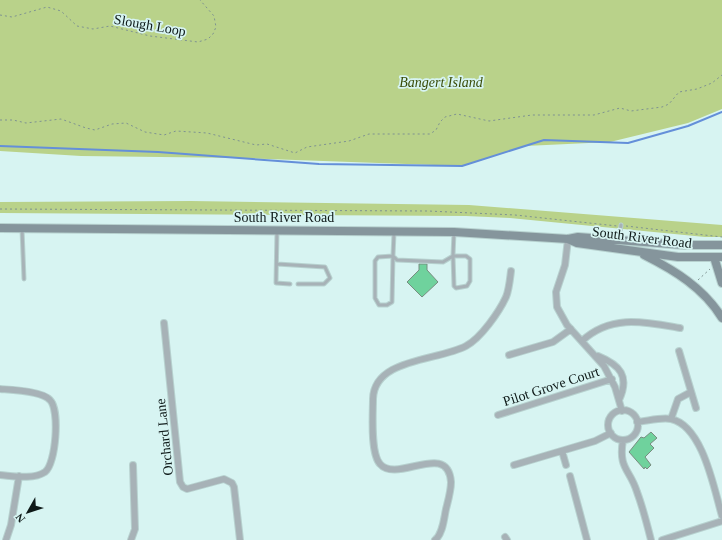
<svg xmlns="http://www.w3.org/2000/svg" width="722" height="540" viewBox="0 0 722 540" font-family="Georgia,serif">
<rect width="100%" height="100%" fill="#d7f4f2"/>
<path fill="#b9d28a" d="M0,0H722V109L688,123L610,142L525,146L462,166L241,158L81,156L0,151Z
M191,201L469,205L722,225V237H705L510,218L466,216L0,213V202Z"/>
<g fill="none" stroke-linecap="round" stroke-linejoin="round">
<path stroke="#648fd9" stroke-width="2" d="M0,146L158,152L319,164L462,166L544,140L628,143L688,126L722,112"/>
</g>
<path fill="#6fd29d" stroke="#788d80" d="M419,264H427V270L438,282L422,297L407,282L419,270Z
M651,432L657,438L650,444L654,448L645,457L651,465L647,469L645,467L644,469L629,452L641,437L644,438Z"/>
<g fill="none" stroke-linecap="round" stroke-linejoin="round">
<g stroke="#b7d1cf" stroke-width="5">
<path id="lane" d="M22,229L24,279
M277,231L276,283L290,284
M394,233L393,256L397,260L443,262L453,256L454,232
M619,239L621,225
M393,256L392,302L387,305H379L375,298V261L378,257Z
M453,256H466L470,259V281L467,286L456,288L454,286Z
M277,264L325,267L330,278L324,284H298"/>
</g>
<g stroke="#b7d1cf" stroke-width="8">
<path id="street" d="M568,239L565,265L556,292L557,307L567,325L604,366L615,387L622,411
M164,323L180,482L183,487L187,489L224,479L232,483L234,487L240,540
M582,341C611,314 645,322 680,328
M679,351L696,408
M509,355L553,342L571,329
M598,356C620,365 630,376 619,400
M0,389C12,390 42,391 50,400C60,410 56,464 45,472C33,480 13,476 0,475
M608 425a15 15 0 1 1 30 0a15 15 0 1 1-30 0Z
M498,415L612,379
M671,419L678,399L691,392
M637,422C648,421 661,417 671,419C703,426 714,489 722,516
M623,440C618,469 630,469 637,492C643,508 647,524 651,540
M562,451L566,465
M514,465L595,441L611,433
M570,476L587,540
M505,537L507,540
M6,540L11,525L19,476
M131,540L135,529L133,465
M435,540C443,534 444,518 446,509C448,501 451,491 451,482C448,440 397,484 380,464C370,453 373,413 373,399C374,358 438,361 466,346C481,338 499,312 506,297C509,290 510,279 511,271
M662,540L722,521"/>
</g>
<g stroke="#b7d1cf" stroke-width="10">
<path id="secondary" d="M0,228L454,232L568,239L578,237L684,245H722
M568,239L577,243L678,257H722
M644,255C674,270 704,288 722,318
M714,257L722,283"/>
</g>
<path stroke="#7e9291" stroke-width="1" stroke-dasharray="2 3" stroke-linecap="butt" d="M0,15L12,17L47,7L61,11L77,26L93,29L110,26L150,36L198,42L208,39L213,34L216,27L214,16L200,0
M0,120H13L26,123L61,119L86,128L95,130L112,124L126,123L145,132L164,135L176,131L207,133L256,145L267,144L295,153L307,147L349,141L369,134H430L436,130L440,122L445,117L457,114L489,121L532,115H594L620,108L631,111L662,107L669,104L679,92L697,89L712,83L722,75
M0,209L428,211L515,215L617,226
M626,226L722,237
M698,280L710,269"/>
<use href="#lane" stroke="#a7b2b7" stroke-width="3"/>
<use href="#street" stroke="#a7b2b7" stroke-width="6"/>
<use href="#secondary" stroke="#85959c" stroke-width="8"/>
</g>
<g text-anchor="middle" stroke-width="3.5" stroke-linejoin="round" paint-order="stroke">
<g font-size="14" fill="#0e1918" stroke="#d7f4f2">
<text transform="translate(150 25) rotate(10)" y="5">Slough Loop</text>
<text x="284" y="222">South River Road</text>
<text transform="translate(642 237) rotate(7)" y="5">South River Road</text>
<text transform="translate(551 386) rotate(-18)" y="5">Pilot Grove Court</text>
<text transform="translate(164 437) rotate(-96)" y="5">Orchard Lane</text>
</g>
<g font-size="14" font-style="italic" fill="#394b07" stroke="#d7f4f2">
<text x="441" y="87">Bangert Island</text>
</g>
</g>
<g transform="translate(28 512) rotate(231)" stroke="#d7f4f2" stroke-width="3" paint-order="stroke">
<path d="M0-3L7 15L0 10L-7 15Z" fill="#0e1918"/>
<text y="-6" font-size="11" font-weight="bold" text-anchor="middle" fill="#0e1918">N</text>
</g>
</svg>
